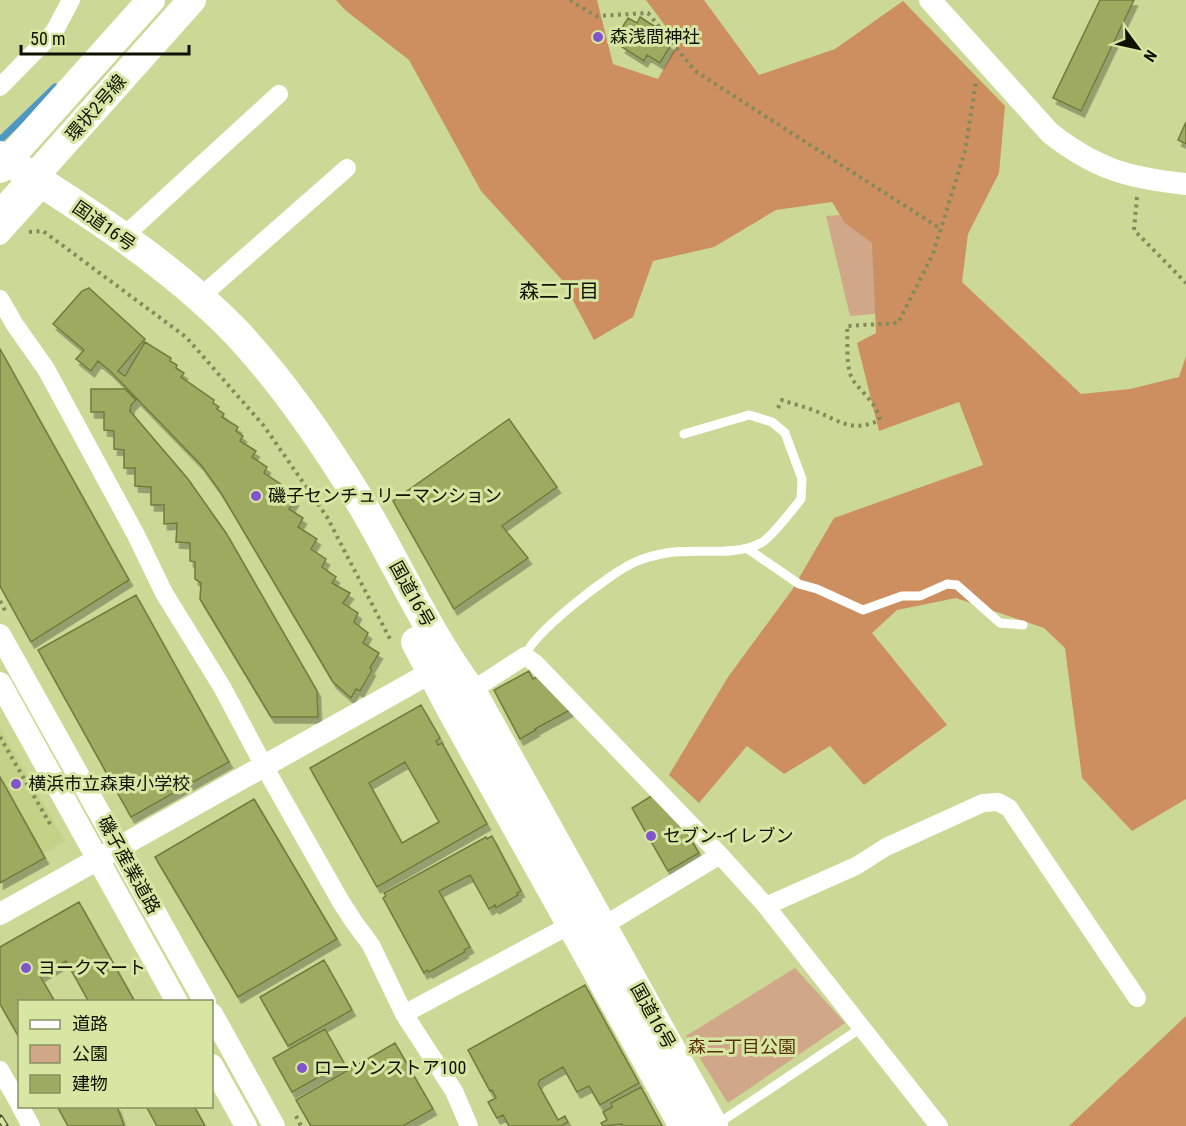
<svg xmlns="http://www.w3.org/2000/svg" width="1186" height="1126" viewBox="0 0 1186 1126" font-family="'Roboto Condensed','Noto Sans JP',sans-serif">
<defs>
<filter id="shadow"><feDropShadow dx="3.5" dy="6" stdDeviation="0" flood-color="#0004"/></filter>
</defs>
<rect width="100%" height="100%" fill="#cbd896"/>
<path fill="#c3d287" d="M0,728L65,841L0,879Z"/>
<path fill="#d0a789" d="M888,212L895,312L850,316L826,216Z
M795,968L845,1023L728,1103L686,1036Z"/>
<path fill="#cd8f60" d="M336,0H597L613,64L658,79L678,43L646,0H704L759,75L835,49L903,1L1005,106L999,173L968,234L962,282L1081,394L1130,389L1179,377L1186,356V799L1132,831L1082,778L1065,648L1044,628L956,598L897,610L872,633L947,725L864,785L830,746L784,774L747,746L699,803L669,775L728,677L792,590L834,518L983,465L959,402L879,431L857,343L876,333L872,243L845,223L832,202L776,210L714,247L653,261L633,317L594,340L562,280L481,191L409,60L345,10Z
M1186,1016V1126H1069Z"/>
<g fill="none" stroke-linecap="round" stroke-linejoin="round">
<path stroke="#4f98c4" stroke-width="7" d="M0,140L55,87"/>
</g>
<path fill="#9daa61" stroke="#707b3b" stroke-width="1.5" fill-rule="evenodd" filter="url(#shadow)" d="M1100,0H1134L1081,111L1053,98Z
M640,17L662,31L659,37L671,45L660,63L647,55L644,61L622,47L625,41L617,36L628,18L637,23Z
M1186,122V144L1178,140Z
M89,288L145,339L118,371L125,376L145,342L171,358L170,361L177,365L176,368L184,373L181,377L214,400L213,403L219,407L217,409L224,414L222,417L238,427L236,431L243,436L240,441L256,451L252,457L267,467L264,473L282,485L279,490L295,500L289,509L303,518L298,527L317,539L311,549L326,559L322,567L336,577L332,583L350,593L343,603L358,613L354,622L368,633L363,643L379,653L370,668L372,670L360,691L356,689L351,698L333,682L221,493L201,465L110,371L98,361L91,371L76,359L84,350L53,324L82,291Z
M0,349L129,580L31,642L0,586Z
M91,389H125L136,400L131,405L130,411L188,479L226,533L317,691L318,717H271L200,599L201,583L195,579V562L190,561V543L176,542L177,523L164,524V505H151V487L135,486V468H124V450L114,449V431L104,430V412H91Z
M509,419L557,487L502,526L528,558L454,609L393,501Z
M136,595L229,762L131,817L38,650Z
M529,671L533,679L537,677L570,710L535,729L536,730L520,739L494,690Z
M421,705L440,738L436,741L438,745L442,743L487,824L377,887L310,768ZM405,762L439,822L402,843L369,783Z
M0,777L45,858L0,883Z
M653,795L682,824L699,853L668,871L632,808Z
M254,799L337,939L238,997L155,857Z
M492,836L521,891L517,893L518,895L496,908L495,905L489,909L470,875L439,891L470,947L464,950L465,952L429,972L427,970L424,973L383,898L386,896L384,893L486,837L487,839Z
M79,902L135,1002H89L66,961L40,976L55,1002H20V1039L0,1004V947Z
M324,960L352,1010L288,1046L260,997Z
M585,985L639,1083L600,1105L589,1086L577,1092L563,1067L540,1080L538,1084L558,1120L565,1116L568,1122L561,1126H509L503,1115L497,1118L488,1102L496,1098L492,1090L490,1091L468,1050Z
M325,1029L344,1063L292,1092L273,1058Z
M395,1043L433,1109L403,1126H311L296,1100Z
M641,1087L662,1126H623L622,1124L603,1126L601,1123L607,1120L603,1112L612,1107L611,1103Z
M57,1106H117L124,1126H68Z
M146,1106H194L205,1126H157Z"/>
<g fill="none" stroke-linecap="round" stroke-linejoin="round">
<path stroke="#818a5b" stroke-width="4" stroke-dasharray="3 4.5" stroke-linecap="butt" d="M570,0L596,16L648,13L695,71L941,229
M1137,197L1134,230L1186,283
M29,232L43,231L186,337L264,426L327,517L391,641
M778,408L782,400C793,404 806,407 818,412C842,423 854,432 880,420C876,399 853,387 850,373C846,359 848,341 847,326L898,323L933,254L965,151L976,82
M0,601L7,614
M0,737L50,824
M296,1116L301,1126"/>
<path stroke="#fff" stroke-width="9" d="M748,549L799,584L817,589L863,610L902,596H920L947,584L957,585L1000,623L1023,625
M525,656C534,632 610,573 635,562C644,558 656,555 666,553C695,548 735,557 761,543C772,537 792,510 801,499L802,479L785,433L772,422L749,415L684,434
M716,1125L861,1028"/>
<path stroke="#fff" stroke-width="18" d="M0,87L54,32L71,0
M0,236L46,185
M123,237L279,94
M199,298L347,168
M0,299L15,325L46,369L136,535L164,593L222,687L264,766L341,902L354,922L371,945L404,1014L454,1091L469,1126
M471,691L525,656L535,663L720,855L766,906L939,1126
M766,906L856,866L886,847L983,803L998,802L1009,808L1137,998
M603,926L720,855
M404,1014L572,924
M0,1070L20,1105
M20,1106L31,1126"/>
<path stroke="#fff" stroke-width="22" d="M930,0L1050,133C1096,169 1128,178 1186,184
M0,635L205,1002
M0,683L177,1002
M0,914L446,664
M212,1014L274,1126
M212,1065L246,1126"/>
<path stroke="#fff" stroke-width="28" d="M0,169L151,0
M0,215L192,0"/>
<path stroke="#fff" stroke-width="30" d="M0,156C82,208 168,262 236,332C282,381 322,439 357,496C396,560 426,631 471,691L713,1126
M416,642L453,712L684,1126"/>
<g stroke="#43492a" stroke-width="7">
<path id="rail" d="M0,1118L5,1126"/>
</g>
<use href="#rail" stroke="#d8e6a3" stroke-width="4.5" stroke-dasharray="14" stroke-linecap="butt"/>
</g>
<g fill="#8154cd" stroke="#d8e6a3" stroke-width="2">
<circle cx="598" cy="37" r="6"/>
<circle cx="256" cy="496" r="6"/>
<circle cx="16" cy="784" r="6"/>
<circle cx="651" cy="836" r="6"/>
<circle cx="26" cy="968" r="6"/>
<circle cx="302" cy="1068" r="6"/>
</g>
<g text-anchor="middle" stroke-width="6" stroke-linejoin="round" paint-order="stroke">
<g font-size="18" fill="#0e1100" stroke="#d8e6a3" text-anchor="start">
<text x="610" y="43">森浅間神社</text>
<text x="268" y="502">磯子センチュリーマンション</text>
<text x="28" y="790">横浜市立森東小学校</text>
<text x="663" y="842">セブン-イレブン</text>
<text x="38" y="974">ヨークマート</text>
<text x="314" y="1074">ローソンストア100</text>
</g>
<g font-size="18" fill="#0e1100" stroke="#d8e6a3">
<text transform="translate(96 108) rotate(-49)" y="6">環状2号線</text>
<text transform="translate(104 226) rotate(35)" y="6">国道16号</text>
<text transform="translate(412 594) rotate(61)" y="6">国道16号</text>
<text transform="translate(129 865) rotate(61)" y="6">磯子産業道路</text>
<text transform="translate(653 1016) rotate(61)" y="6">国道16号</text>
</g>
<g font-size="18" fill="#592f0a" stroke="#d8e6a3">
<text x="742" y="1053">森二丁目公園</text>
</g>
<g font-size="20" fill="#0e1100" stroke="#d8e6a3">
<text x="559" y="298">森二丁目</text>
</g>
</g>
<rect x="18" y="1000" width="195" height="108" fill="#d8e6a3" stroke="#879162" stroke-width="1.5"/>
<rect x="30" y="1020" width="30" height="9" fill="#ffffff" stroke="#879162" stroke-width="1.5"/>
<text x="72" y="1030" font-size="18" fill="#0e1100">道路</text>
<rect x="30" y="1045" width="30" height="18" fill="#d0a789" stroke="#879162" stroke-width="1.5"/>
<text x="72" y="1060" font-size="18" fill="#0e1100">公園</text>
<rect x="30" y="1075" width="30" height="18" fill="#9daa61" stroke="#879162" stroke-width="1.5"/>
<text x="72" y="1090" font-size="18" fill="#0e1100">建物</text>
<g transform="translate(1138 48) rotate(123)" stroke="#d8e6a3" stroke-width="4.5" paint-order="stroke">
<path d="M0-4.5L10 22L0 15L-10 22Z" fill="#0e1100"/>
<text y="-9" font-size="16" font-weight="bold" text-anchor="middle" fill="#0e1100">N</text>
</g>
<path d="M21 45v9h168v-9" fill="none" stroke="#0e1100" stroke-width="3"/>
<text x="30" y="45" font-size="18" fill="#0e1100" stroke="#d8e6a3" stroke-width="4.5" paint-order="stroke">50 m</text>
</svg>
